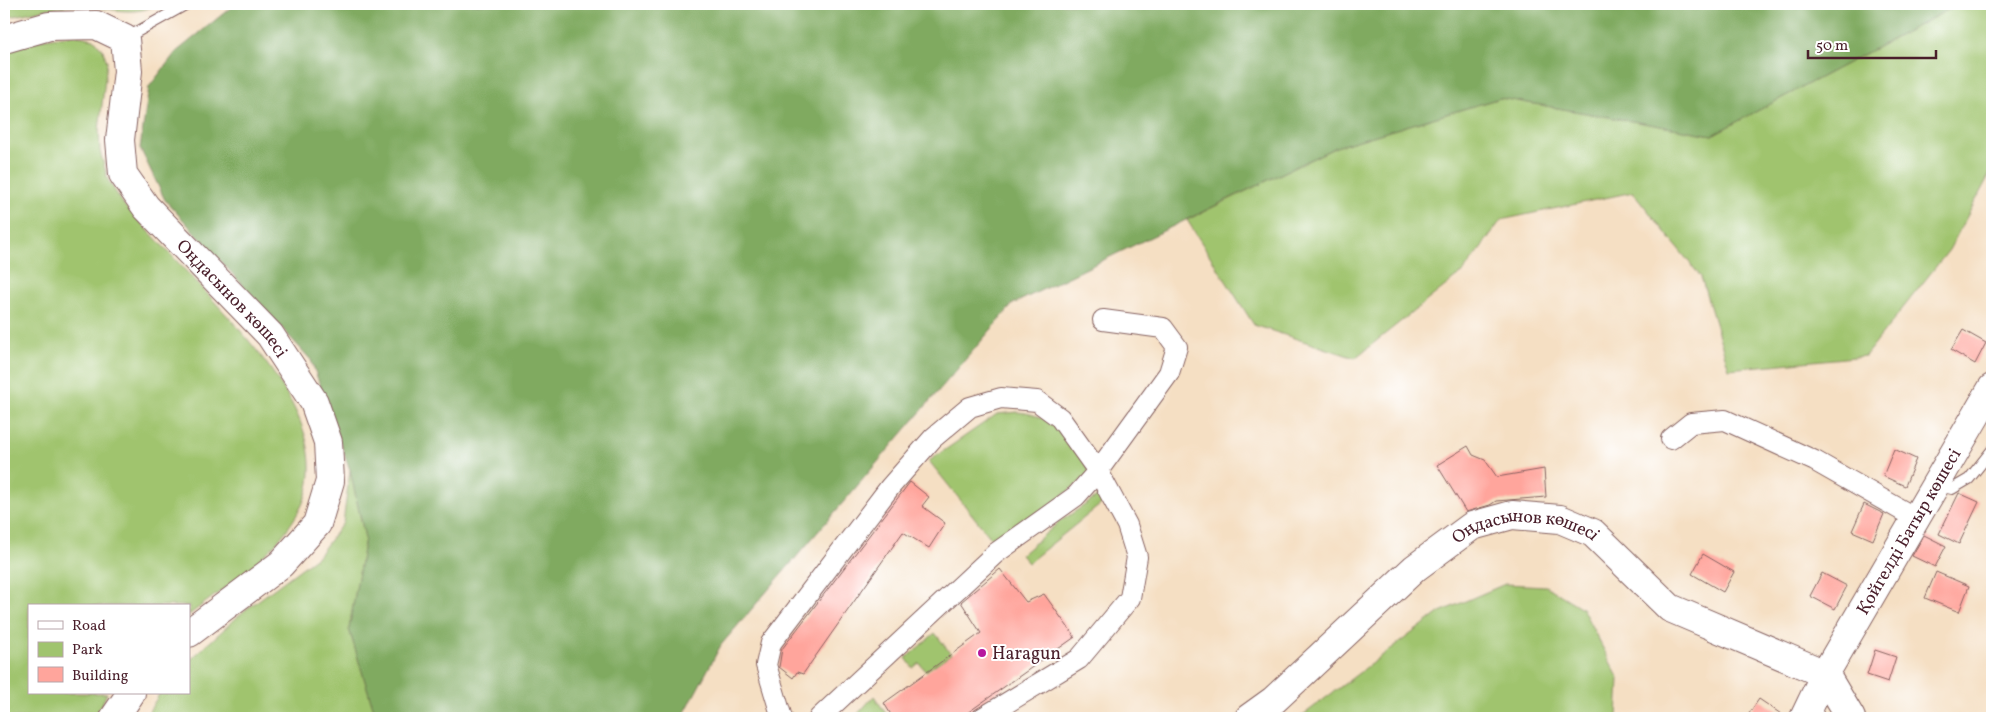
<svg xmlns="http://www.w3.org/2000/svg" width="1996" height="722" viewBox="0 0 1996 722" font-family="Vollkorn,serif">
<rect width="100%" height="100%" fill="#fff"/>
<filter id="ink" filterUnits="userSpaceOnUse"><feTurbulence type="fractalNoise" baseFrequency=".02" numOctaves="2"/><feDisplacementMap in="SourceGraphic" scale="10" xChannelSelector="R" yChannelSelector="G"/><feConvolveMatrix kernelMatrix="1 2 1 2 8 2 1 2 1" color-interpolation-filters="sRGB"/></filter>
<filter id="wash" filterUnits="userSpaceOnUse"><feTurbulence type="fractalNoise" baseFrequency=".0096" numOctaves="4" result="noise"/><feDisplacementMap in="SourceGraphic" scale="20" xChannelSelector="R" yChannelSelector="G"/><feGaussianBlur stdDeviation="1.12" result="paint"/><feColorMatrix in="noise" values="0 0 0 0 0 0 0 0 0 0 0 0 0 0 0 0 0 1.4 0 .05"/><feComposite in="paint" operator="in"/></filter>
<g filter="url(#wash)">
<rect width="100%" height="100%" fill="#f5dfc3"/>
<path fill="#a0c46e" stroke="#75724c" d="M4,4H158C134,18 107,7 81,6C59,5 26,14 4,18Z
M1959,4H1992V170L1949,250L1865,356L1729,369L1701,277L1633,192L1501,220L1464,271L1355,358L1254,325L1187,220L1336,147L1500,98L1712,135Z
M74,35L94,39L103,50L107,62L99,130L100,151L108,180L124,205C149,231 174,258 199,285C246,336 338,429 302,505C278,554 230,583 189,615V606H29V693H107L96,718H4V51L43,39Z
M1018,412C1057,415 1071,444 1091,473L998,547L929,461L997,414Z
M350,470L365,538L349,629L373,707L381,718H145L160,693H189V661L244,611L318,556L343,523Z
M1100,495L1105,501L1028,563L1021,555L1059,522Z
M1505,584L1546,586L1582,608L1619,679L1617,718H1299L1440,612Z
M935,633L951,654L926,671L919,663L913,668L906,658Z
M874,696L889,718H854Z"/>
<path fill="#80aa61" stroke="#656446" d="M235,4H1959L1712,135L1500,98L1336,147L1013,304L721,645L682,718H381L373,707L349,629L365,538L350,470L311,360L165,200L140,148L149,87L176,52Z"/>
<g id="blocks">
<path fill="#ffa59c" d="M1963,330L1986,343L1975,364L1951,350Z
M1468,446L1473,455L1485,460L1497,477L1544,469L1546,497L1496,501L1490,505L1466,512L1437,465Z
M1894,449L1916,459L1905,486L1883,476Z
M910,482L929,497L922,506L945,523L929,548L903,532L803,674L797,672L793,678L779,667L782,649Z
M1959,493L1979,502L1959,544L1939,534Z
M1864,504L1884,514L1873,540L1852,531Z
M1924,535L1946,546L1935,567L1912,556Z
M1703,554L1734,572L1723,592L1692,574Z
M1000,569L1026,602L1044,594L1075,637L960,718H893L884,703L981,633L961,602Z
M1936,572L1969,586L1959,612L1925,598Z
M1822,573L1847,586L1835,609L1810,596Z
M1875,650L1896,657L1888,682L1867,675Z
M1759,699L1787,718H1746Z"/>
</g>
</g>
<g filter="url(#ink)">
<use href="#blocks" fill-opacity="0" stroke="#866260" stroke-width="1"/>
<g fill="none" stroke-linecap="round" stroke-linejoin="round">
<g stroke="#866260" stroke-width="12">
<path id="lane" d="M126,38L187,4
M1938,486L1952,489L1969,479L1992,450"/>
</g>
<g stroke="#866260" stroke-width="22">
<path id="street" d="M1671,439L1691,423L1725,420L1815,461L1917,519
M782,718L766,665L771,643L890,487L933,438L970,407L1001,398L1037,401L1060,418L1098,471L1127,525L1137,557L1130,598L1079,659L982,718
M819,718L996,553L1076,496L1098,471L1169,373L1177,347L1163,328L1103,320"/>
</g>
<g stroke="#866260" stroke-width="30">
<g id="secondary">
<path id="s1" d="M4,39L49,26L96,25L125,39L128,71L120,140L123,174L146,207L270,335L314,402L328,442L330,481L317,524L281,564L189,633"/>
<path d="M1825,674L1851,718"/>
<path d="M114,718L131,693"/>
<path id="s2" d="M1249,718L1274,700L1415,568L1472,526L1512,515L1560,519L1593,533L1670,608L1825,674"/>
<path id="s3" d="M1804,718L1825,674L1992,388"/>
</g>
</g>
<use href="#lane" stroke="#fff" stroke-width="10"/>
<use href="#street" stroke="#fff" stroke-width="20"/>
<use href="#secondary" stroke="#fff" stroke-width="28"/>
</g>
</g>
<circle fill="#b5179e" stroke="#fff" stroke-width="2" cx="982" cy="653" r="5"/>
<g text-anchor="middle" stroke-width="4" stroke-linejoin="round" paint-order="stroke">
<g font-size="18" fill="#4a1f2b" stroke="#fff">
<text dy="6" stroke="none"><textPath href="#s1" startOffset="428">Оңдасынов көшесі</textPath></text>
<text dy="6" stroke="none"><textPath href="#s3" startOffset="214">Қойгелді Батыр көшесі</textPath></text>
<text dy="6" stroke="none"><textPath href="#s2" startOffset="349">Оңдасынов көшесі</textPath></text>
</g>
<g font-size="18" fill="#4a1f2b" stroke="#fff" text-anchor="start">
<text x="992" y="659">Haragun</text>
</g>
</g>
<rect width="1996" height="722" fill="none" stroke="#fff" stroke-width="20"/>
<rect x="28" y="604" width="162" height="90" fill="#ffffff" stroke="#b7a5aa"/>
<rect x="38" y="621" width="25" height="8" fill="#ffffff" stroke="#b7a5aa"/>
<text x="72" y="630" font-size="15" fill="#4a1f2b">Road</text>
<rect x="38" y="642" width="25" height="15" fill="#a0c46e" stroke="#b7a5aa"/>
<text x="72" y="654" font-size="15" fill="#4a1f2b">Park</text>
<rect x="38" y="667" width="25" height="15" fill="#ffa59c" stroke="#b7a5aa"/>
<text x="72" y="680" font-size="15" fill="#4a1f2b">Building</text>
<path d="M1808 50v8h128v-8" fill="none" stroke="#4a1f2b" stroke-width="2.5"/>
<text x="1816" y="50" font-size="15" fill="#4a1f2b" stroke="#ffffff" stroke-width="4" paint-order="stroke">50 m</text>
</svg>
